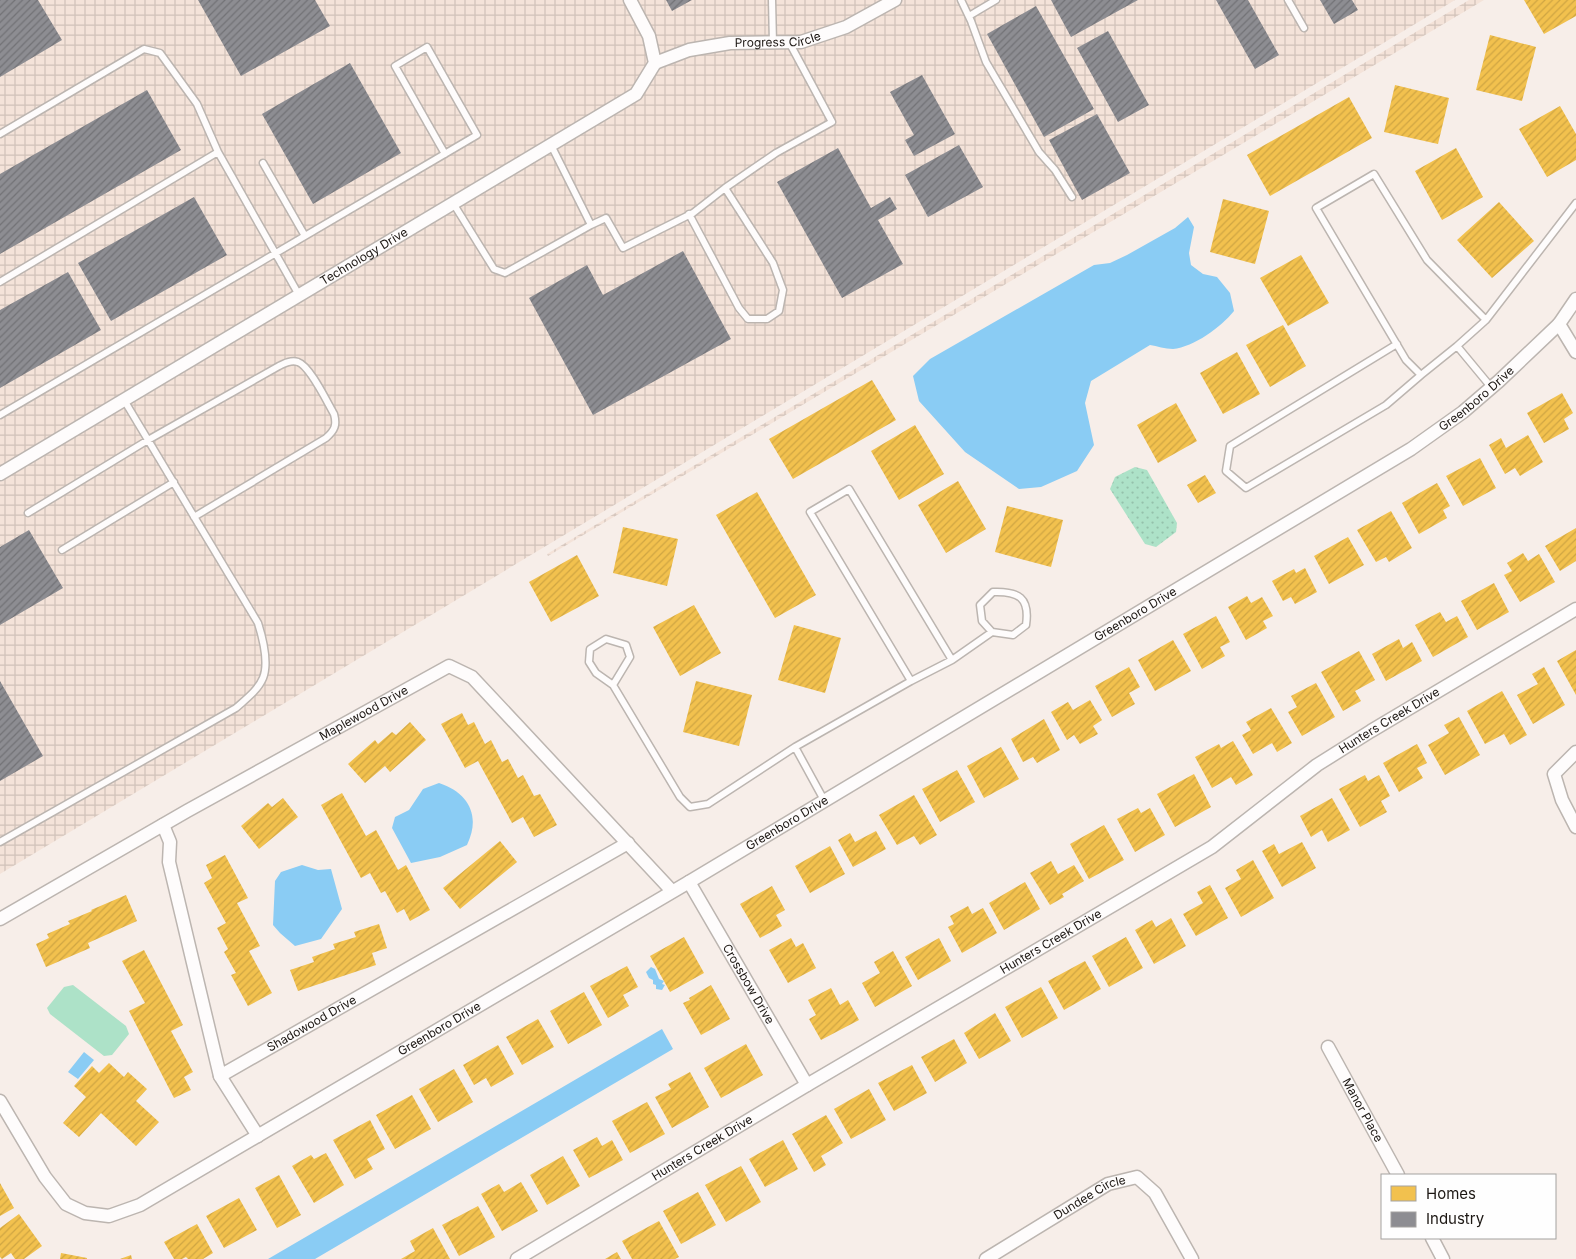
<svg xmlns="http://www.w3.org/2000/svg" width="1576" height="1259" viewBox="0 0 1576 1259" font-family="Inter,sans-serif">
<defs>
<pattern id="industrial-grid" width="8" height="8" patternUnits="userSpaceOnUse" patternTransform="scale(1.25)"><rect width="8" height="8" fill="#f4e3d9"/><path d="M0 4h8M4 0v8" fill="none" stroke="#d1c2b9"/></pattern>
<pattern id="park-dots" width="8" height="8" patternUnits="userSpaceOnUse" patternTransform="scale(1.25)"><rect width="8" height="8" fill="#ade2c8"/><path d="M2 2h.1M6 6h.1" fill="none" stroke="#94c1ab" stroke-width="1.8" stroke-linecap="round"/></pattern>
<pattern id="homes-hatch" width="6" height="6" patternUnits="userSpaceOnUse" patternTransform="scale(1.25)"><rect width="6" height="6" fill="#f2c14e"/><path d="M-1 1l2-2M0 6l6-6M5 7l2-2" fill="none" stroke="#cfa543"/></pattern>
<pattern id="industry-hatch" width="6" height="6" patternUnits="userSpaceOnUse" patternTransform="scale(1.25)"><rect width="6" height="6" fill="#8d8d92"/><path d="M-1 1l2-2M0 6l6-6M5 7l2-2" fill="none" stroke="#727276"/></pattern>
</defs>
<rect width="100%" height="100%" fill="#f7eee9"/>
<path fill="url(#industrial-grid)" d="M0,0H1455L0,874Z
M1469,0H1484L548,556L547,554Z"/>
<path fill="#ade2c8" d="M73,985L126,1026L129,1034L112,1055L104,1056L50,1014L47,1008L64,987Z"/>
<path fill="url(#park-dots)" d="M1135,467L1147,470L1177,523L1176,532L1156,547L1145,544L1110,489L1115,477Z"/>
<path fill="#8accf4" d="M1188,217L1194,227L1189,253L1191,265L1203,274L1217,277L1230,293L1234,311C1221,327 1194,347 1173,349C1165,349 1157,346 1150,345L1091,381L1085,403L1094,445L1077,471L1041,487L1019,489L965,452L919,401L913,376L930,359L1094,265L1110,263L1127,255L1175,228Z
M439,783C469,793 481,816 467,845L440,857L411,863L392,828L395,817L409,810L423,789Z
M302,865L318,870L331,869L342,909L321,939L295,946L280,933L273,925L275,881L281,872Z
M651,967L655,969L659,979L664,981L662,984L665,985L662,990L656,989V985L653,984V980L649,978L646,972Z
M662,1029L673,1049L315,1259H268Z
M84,1052L94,1060L78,1079L68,1072Z"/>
<path fill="url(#homes-hatch)" d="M1524,0H1576V16L1544,34Z
M1490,35L1536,47L1522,101L1476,90Z
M1395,85L1449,98L1438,144L1384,132Z
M1349,97L1372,138L1270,196L1247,155Z
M1560,106L1576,134V160L1547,177L1519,129Z
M1456,148L1483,197L1442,220L1415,171Z
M1223,199L1269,211L1255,264L1210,252Z
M1499,202L1534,241L1492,278L1457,240Z
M1301,255L1329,303L1288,326L1260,278Z
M1283,325L1306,366L1270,387L1246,345Z
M1237,352L1260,394L1223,414L1200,373Z
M872,380L896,420L793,479L769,439Z
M1562,393L1573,413L1564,419L1569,429L1544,443L1527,413Z
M1176,403L1197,441L1158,463L1137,425Z
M915,425L944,474L899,500L871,451Z
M1528,435L1543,462L1520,476L1515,468L1505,474L1489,445L1501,438L1506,448Z
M1480,458L1496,488L1463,506L1446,476Z
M1205,475L1216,493L1198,503L1187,485Z
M958,481L986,529L946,553L918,505Z
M1437,483L1450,506L1443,510L1447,518L1419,534L1402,503Z
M757,492L816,595L775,618L716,515Z
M1007,506L1063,520L1051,567L995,552Z
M1391,511L1412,548L1389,562L1386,557L1376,562L1357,530Z
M623,527L678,539L667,586L613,573Z
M1576,528V561L1560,571L1545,546Z
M1348,537L1364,565L1329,584L1314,556Z
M1523,553L1528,561L1539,554L1555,582L1520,602L1504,575L1512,571L1507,563Z
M577,555L599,596L551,622L529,582Z
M1305,568L1317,592L1295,604L1291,597L1283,601L1272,581L1294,569L1296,573Z
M1494,583L1509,612L1477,630L1461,601Z
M1247,596L1251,603L1262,597L1273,616L1263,621L1267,628L1246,640L1228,607Z
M694,605L721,653L680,676L653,627Z
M1440,612L1446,622L1457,616L1468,637L1433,657L1415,625Z
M1216,616L1230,642L1220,647L1225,656L1202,669L1183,634Z
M794,625L841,638L825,693L778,680Z
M1399,639L1403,648L1412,642L1422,661L1386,681L1372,654Z
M1173,640L1191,671L1155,691L1138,660Z
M1576,650V695L1557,661Z
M1359,651L1375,680L1355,691L1361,701L1343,711L1321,672Z
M1129,667L1140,687L1129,693L1135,704L1112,717L1095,686Z
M1544,667L1565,705L1533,724L1517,695L1538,684L1532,674Z
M696,681L752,695L739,746L683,732Z
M1316,683L1335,717L1302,736L1288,712L1297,707L1291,696Z
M1502,691L1527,735L1510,745L1504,734L1485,744L1467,711Z
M1090,700L1102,720L1093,726L1098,734L1080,744L1074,735L1067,740L1051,712L1068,702L1073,710Z
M1271,708L1292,743L1277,752L1272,743L1253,754L1242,735L1251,730L1246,722Z
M462,713L468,725L474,722L485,744L491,740L502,762L508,759L518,778L523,775L534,796L540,794L557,825L534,837L523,817L512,823L478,761L465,768L441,724Z
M1459,717L1480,755L1445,775L1428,745L1449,733L1444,725Z
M1044,719L1060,750L1037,763L1033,757L1023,762L1011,739Z
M410,722L426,740L390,772L385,766L365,783L348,764L375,740L378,744L392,732L396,735Z
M1233,741L1253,775L1236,785L1231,777L1212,788L1195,757L1219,744L1221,748Z
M1417,744L1427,763L1417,768L1423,778L1399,792L1383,763Z
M1001,747L1019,779L984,798L967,766Z
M957,770L975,802L940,822L922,789Z
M1194,774L1211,807L1175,827L1157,794Z
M1365,775L1368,781L1379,775L1390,796L1381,801L1387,812L1360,827L1339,789Z
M342,793L366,836L376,830L398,870L406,865L430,910L410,921L404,909L397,913L385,891L381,893L370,873L361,878L321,805Z
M914,795L937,835L920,845L914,836L897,845L879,815Z
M283,798L298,817L259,849L241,826L268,803L272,807Z
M1332,798L1350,830L1328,842L1322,830L1311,837L1300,816Z
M1138,808L1141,813L1150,808L1165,835L1135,852L1117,819Z
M1104,825L1124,860L1089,879L1070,844Z
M876,831L886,849L853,867L838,840L850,833L855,842Z
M500,841L517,862L460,909L443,888Z
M1302,842L1316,868L1282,887L1262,851L1274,844L1279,854Z
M830,846L845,874L810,893L795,866Z
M225,855L248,898L237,903L260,946L249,951L272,993L248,1006L231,975L236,973L224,952L228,949L217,928L226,923L204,883L212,878L206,865Z
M1253,860L1274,898L1241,917L1225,888L1241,879L1236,870Z
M1051,861L1058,874L1074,865L1084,881L1062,894L1064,897L1050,905L1030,873Z
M1025,882L1040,909L1004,930L989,903Z
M1210,885L1228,918L1196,936L1183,914L1203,903L1197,892Z
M772,886L785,910L776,915L782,926L760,938L740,904Z
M126,895L137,921L88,943L90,948L46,967L36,944L49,938L47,934L70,924L68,921L92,911L91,910Z
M968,906L972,914L983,908L997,933L962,953L948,927L954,924L950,916Z
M1171,918L1186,946L1154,964L1135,930L1152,920L1156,927Z
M379,924L387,948L372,953L376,965L298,991L290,970L314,962L312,957L335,949L333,944L356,937L354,932Z
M684,937L704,973L670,992L650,956Z
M1126,937L1143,968L1109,987L1092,956Z
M791,938L796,947L803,943L816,968L788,983L769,950Z
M939,938L951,961L918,980L905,957Z
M144,950L183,1025L171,1031L193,1072L184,1077L191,1090L174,1098L129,1011L145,1003L122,961Z
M893,951L912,986L875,1007L862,983L880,973L874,962Z
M1085,961L1101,989L1064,1010L1048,981Z
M627,966L638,987L623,995L629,1006L608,1018L590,986Z
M711,985L730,1019L701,1035L683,1003L690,1000L689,998Z
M1041,987L1058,1018L1022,1038L1005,1007Z
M831,988L840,1005L848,1000L859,1020L821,1040L809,1019L816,1015L808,1000Z
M584,992L602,1025L568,1044L550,1011Z
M995,1013L1011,1041L979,1059L964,1033Z
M538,1019L554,1047L522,1065L506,1037Z
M954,1039L967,1063L935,1082L921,1057Z
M746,1044L763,1075L721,1098L704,1068Z
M498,1045L514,1074L491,1087L486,1078L474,1085L463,1065Z
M109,1063L124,1077L128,1072L147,1089L136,1101L159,1122L136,1146L101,1113L79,1137L63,1123L86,1097L74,1086L92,1066L99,1073Z
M912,1065L927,1093L894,1111L878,1083Z
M454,1069L473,1102L438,1122L419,1089Z
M690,1072L709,1107L672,1128L655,1097L671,1089L668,1084Z
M869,1089L886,1120L851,1139L834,1109Z
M412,1095L431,1129L395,1149L376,1115Z
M647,1102L665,1134L630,1153L612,1121Z
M826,1115L843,1143L821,1156L826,1165L814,1172L792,1134Z
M370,1120L385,1149L367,1159L373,1169L355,1179L333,1140Z
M597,1137L602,1146L612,1140L623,1160L589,1178L573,1150Z
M783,1140L798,1169L765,1187L749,1159Z
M326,1153L344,1185L314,1203L292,1166L311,1155L314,1159Z
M563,1156L580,1186L547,1205L530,1175Z
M741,1166L761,1202L726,1222L705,1185Z
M279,1175L301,1215L277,1228L255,1188Z
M521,1182L538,1211L502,1231L481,1194L499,1184L504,1192Z
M0,1183L14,1208L0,1216Z
M698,1192L716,1225L681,1244L663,1211Z
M239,1198L257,1230L224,1248L206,1216Z
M478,1206L495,1237L459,1256L442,1225Z
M19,1214L42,1246L24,1259H15L11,1253L2,1259L0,1257V1228Z
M659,1221L679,1257L675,1259H632L622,1241Z
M197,1224L213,1253L203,1259H188L186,1257L182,1259H174L164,1242Z
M433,1228L450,1259H401L415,1251L410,1241Z
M617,1252L621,1259H605Z
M61,1253L87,1258V1259H60Z
M131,1255L132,1259H120Z"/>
<path fill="url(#industry-hatch)" d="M0,0H38L62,40L0,77Z
M198,0H315L330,26L241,76Z
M666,0H692L672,11Z
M1051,0H1138L1071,37Z
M1216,0H1248L1279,55L1255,69Z
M1320,0H1352L1358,10L1334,24Z
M1036,6L1094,109L1044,137L987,34Z
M1108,31L1149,105L1118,122L1077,48Z
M350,63L401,153L313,204L262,114Z
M922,75L955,134L914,156L905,140L914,135L890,92Z
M147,90L181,150L0,254V174Z
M1097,114L1130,173L1082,200L1049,140Z
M959,145L983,187L928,217L905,175Z
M838,148L871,208L890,197L897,209L878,220L903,264L842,298L777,182Z
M194,197L227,255L111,321L78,263Z
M683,251L731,339L593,415L529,298L587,265L603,295Z
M68,272L101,330L0,388V310Z
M29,530L63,588L0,625V547Z
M0,681L43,756L0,781Z"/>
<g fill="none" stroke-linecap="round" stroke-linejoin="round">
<g stroke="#bcb5b0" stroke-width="9">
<path id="lane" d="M772,0L773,43
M961,0L971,21L986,62L1039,152L1055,170L1072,197
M1288,0L1304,28
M969,16L996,0
M0,134L144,49L160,53L197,104L218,152
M263,163L305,236
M453,203L494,269L505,273L591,225L551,145
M689,214L739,308L748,319H767L779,311L783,290L773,263L725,188
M591,225L606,218L623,248L693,213L725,188L776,153L832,122L789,42
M0,282L218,152L299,295
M1486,320L1576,203
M1397,344L1230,446L1226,471L1246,488L1386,405L1421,375
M1457,346L1421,375L1406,360L1316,208L1374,174L1427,260L1486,320L1457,346L1491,387
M0,415L477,135L427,47L395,66L445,154
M28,513L148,440L279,366C285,363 291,360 298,362C310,366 327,402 334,414C337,425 335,430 326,438L194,517
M62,550L174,482
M911,681L952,660
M613,685L630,657L626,645L606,639L590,649L589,662L596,673L613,685L680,797L690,807L708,804L795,747
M824,800L795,747L911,681L810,512L849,489L952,660L992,632L1013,635L1026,625C1030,598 1019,591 993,592L980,605L982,621L992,632
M0,842L236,708C246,699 258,690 263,678C269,663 263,639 258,623L124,400"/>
</g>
<g stroke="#bcb5b0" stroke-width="15">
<g id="street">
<path id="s1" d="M655,63L689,50L730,43L801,42L846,27L895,0"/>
<path d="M1559,324L1576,352"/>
<path id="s2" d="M0,474L636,94L655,63L649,36L630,0"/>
<path d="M1576,752L1554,774L1562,800L1576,827"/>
<path id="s3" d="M163,825L170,842L169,862L220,1076L628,843"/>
<path id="s4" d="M689,882L807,1085"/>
<path id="s5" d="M0,919L187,811L449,666L472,677L672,891"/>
<path id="s6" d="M1328,1047L1398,1175"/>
<path d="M220,1076L258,1136"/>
<path id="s7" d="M0,1101L45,1177L66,1204L85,1213L109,1216L140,1205L689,882L1411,449L1463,412L1499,381L1559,324L1576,299"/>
<path d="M1432,1238L1443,1259"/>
<path id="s8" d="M517,1259L807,1085L1212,847L1317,765L1371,731L1576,609"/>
<path id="s9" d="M986,1259L1108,1184L1137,1177L1155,1193L1192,1259"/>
</g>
</g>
<use href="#lane" stroke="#fefcfc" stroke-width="6"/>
<use href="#street" stroke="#fefcfc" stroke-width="12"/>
</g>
<g text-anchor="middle" stroke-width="5" stroke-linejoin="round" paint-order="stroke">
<g font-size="12" fill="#1c1713" stroke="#fefefe">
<text dy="4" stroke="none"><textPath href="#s1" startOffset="126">Progress Circle</textPath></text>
<text dy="4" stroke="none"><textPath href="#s2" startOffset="424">Technology Drive</textPath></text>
<text dy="4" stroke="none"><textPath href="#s7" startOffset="1762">Greenboro Drive</textPath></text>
<text dy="4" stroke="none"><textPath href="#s7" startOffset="1358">Greenboro Drive</textPath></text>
<text dy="4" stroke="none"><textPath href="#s5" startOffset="418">Maplewood Drive</textPath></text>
<text dy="4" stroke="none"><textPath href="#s8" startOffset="1026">Hunters Creek Drive</textPath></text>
<text dy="4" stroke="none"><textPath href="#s7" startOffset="952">Greenboro Drive</textPath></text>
<text dy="4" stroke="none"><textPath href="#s8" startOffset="621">Hunters Creek Drive</textPath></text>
<text dy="4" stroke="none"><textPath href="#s4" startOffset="118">Crossbow Drive</textPath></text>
<text dy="4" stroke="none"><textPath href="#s3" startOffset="364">Shadowood Drive</textPath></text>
<text dy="4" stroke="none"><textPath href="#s7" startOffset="548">Greenboro Drive</textPath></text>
<text dy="4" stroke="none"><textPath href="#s6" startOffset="72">Manor Place</textPath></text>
<text dy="4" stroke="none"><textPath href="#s8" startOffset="216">Hunters Creek Drive</textPath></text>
<text dy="4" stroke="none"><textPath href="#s9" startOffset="121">Dundee Circle</textPath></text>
</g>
</g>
<rect x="1381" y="1174" width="175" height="65" fill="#fefefe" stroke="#a4a2a0"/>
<rect x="1391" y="1186" width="25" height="15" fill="#f2c14e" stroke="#a4a2a0"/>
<text x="1426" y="1199" font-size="15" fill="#1c1713">Homes</text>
<rect x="1391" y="1212" width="25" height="15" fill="#8d8d92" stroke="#a4a2a0"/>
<text x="1426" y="1224" font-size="15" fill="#1c1713">Industry</text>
</svg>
